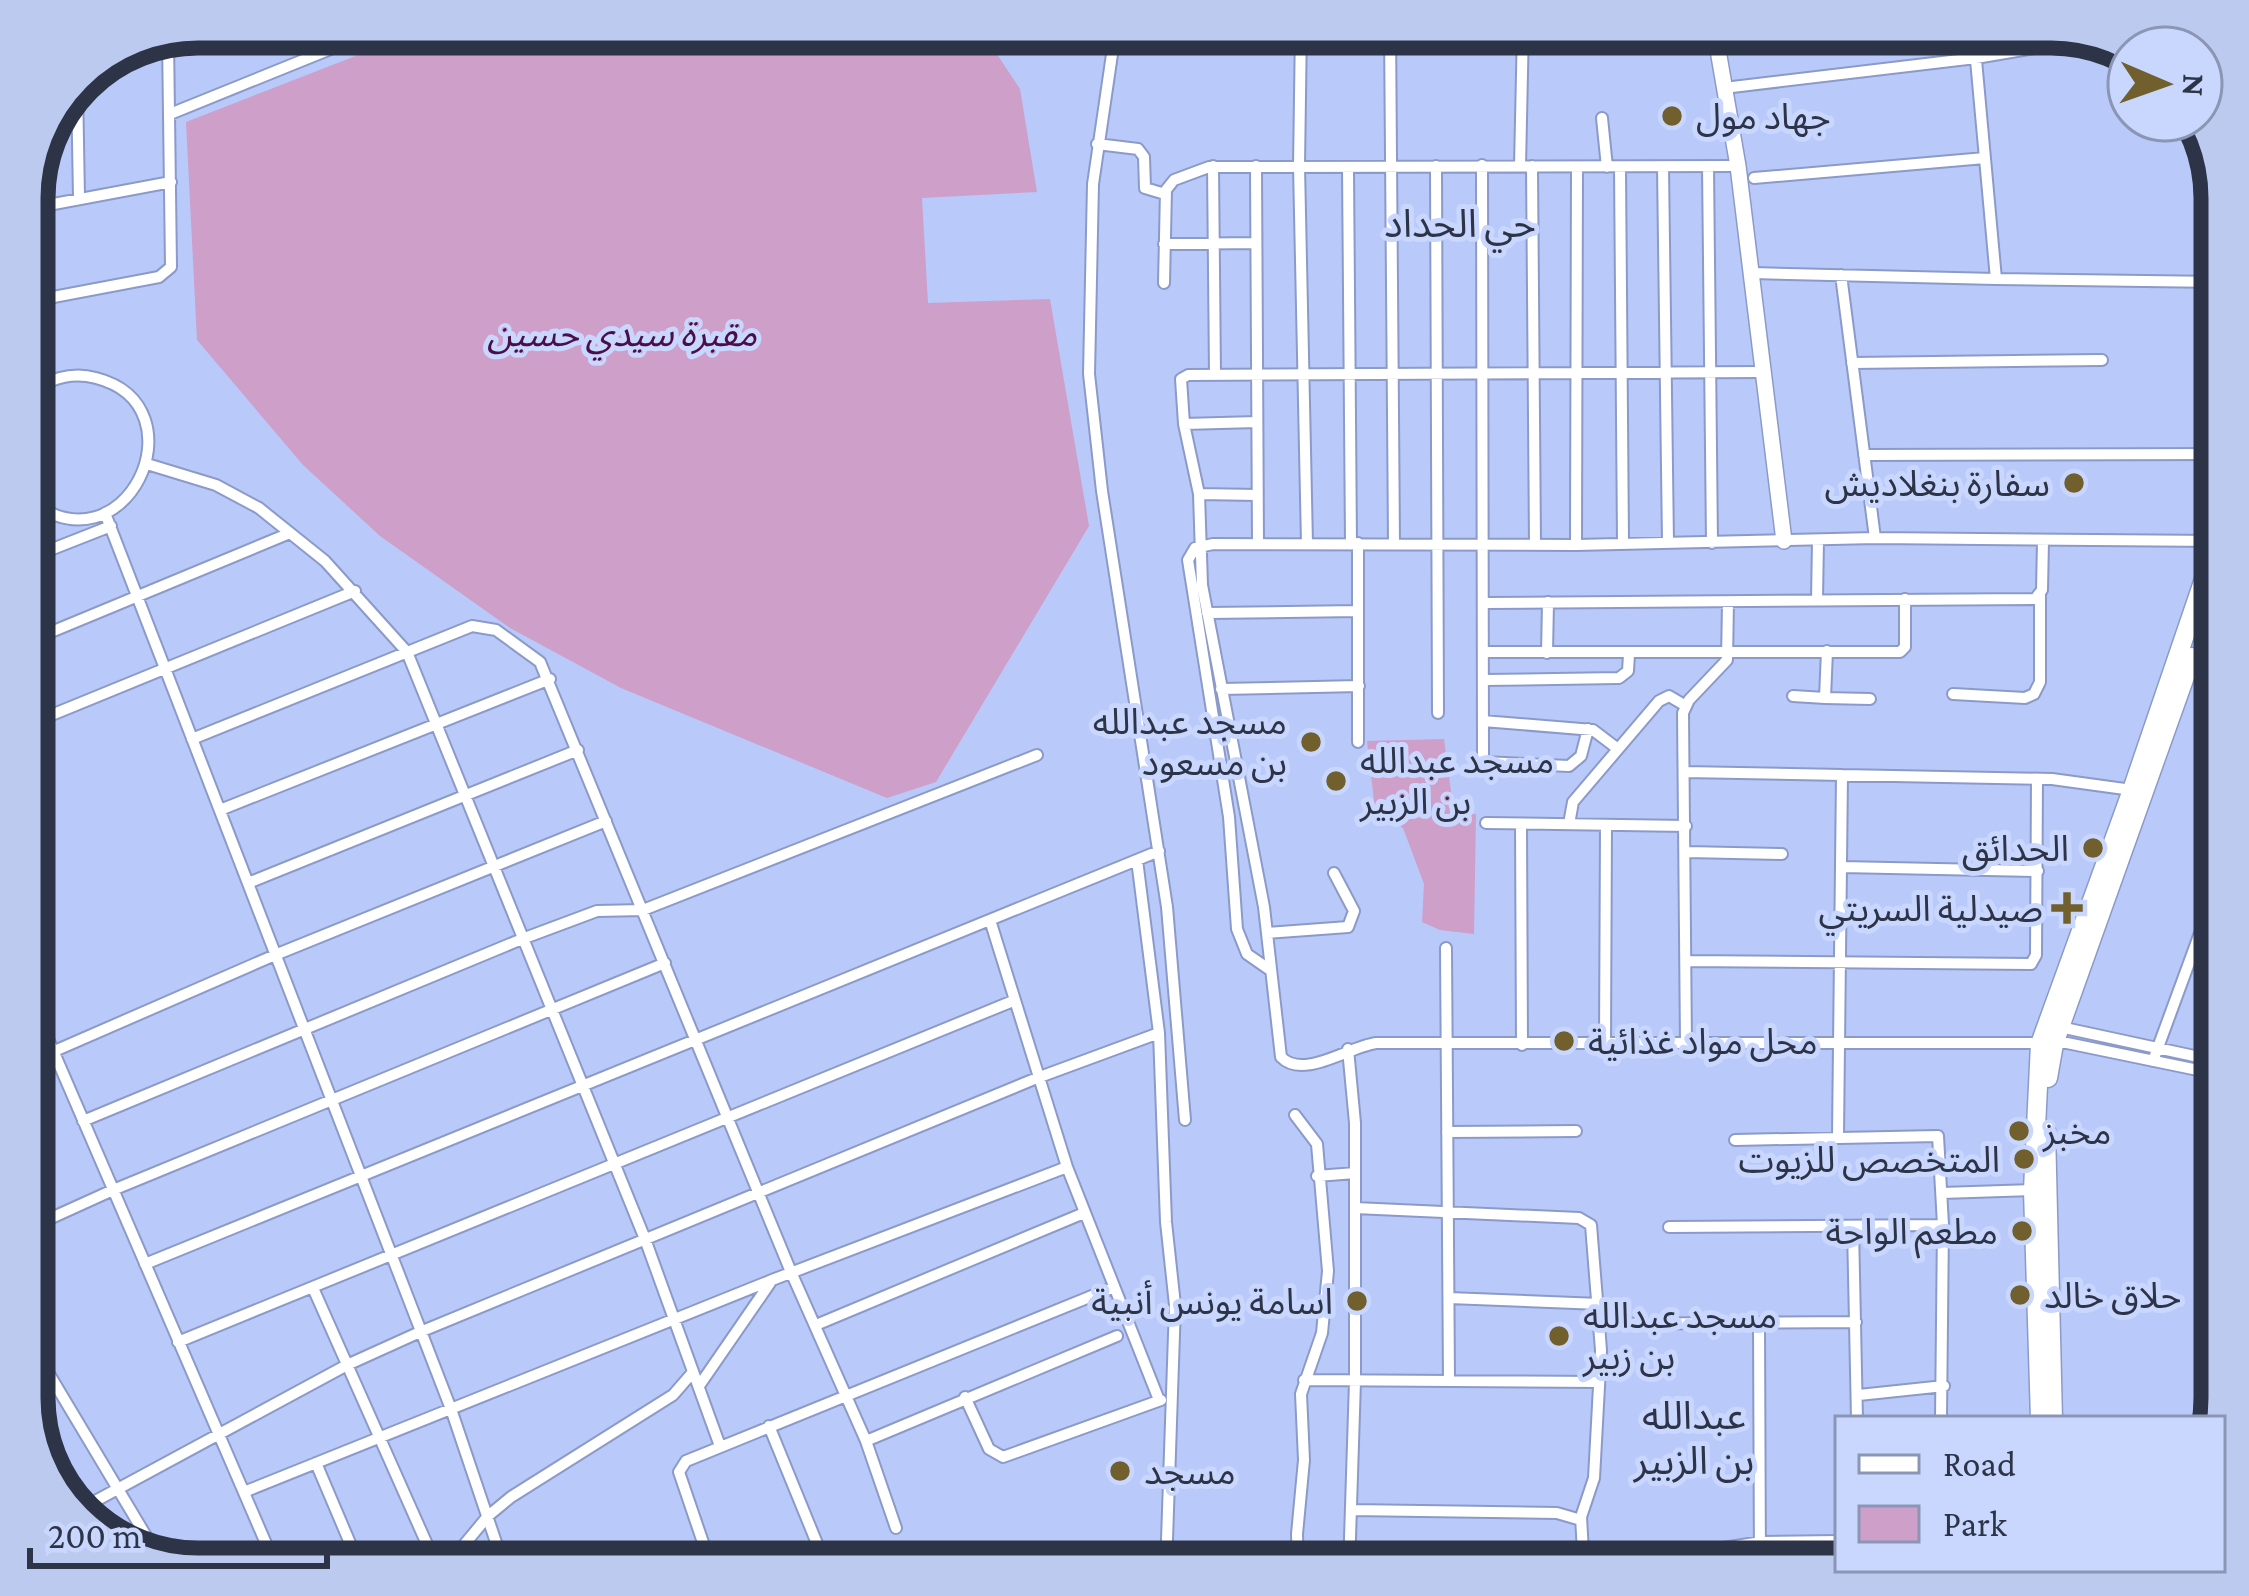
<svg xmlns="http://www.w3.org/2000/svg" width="2249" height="1596" viewBox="0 0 2249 1596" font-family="'Crimson Pro','Noto Sans Arabic',serif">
<rect width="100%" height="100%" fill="#b9c9fa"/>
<path fill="#ce9fc8" d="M430,27H979L1020,89L1037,192L922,198L928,303L1050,299L1089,526L936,782L887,798L621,688L510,628L380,536L303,465L197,340L186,122Z
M1444,739L1454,814H1476L1474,934L1440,930L1422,922L1424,884L1403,828L1375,809L1367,741Z"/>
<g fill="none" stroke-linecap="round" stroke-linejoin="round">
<g stroke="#8b9ac8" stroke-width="14">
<path id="street" d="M322,27L330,49
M1116,27L1093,184L1089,374L1102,491L1167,907L1185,1120
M1301,27L1299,166L1307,544
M1390,27L1394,543
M1593,27L1595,37L1606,46L1676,27
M77,85L79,198
M1724,88L1976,58L2087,39
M170,114L385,27
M1602,118L1607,167
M1097,144L1138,149L1144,157L1145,188L1165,194
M1482,165L1483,762L1569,766L1581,756L1588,729
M1213,166L1215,375
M1256,166L1258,544
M1436,166L1438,713
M1520,166L1523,27
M1532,166L1535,544
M1708,166L1712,543
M1348,167L1351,543
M1620,167L1623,542
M1663,167L1668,543
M1754,178L1985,158
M27,209L171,182
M1164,244L1256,243
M1752,273L1996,279L1973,27
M1841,275L1875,538
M1996,279L2220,282
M1164,283L1166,190L1174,180L1209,167L1738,166
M27,302L159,277L171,267L168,38
M27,326L43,384
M1852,363L2102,360
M1764,372L1188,375L1181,379L1184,424L1199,494L1202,585L1264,907L1281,1057C1303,1080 1348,1047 1376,1043H2067L2222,1075
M1184,424L1257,422
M1864,455L2221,454
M147,464L216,485L259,508L325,561L407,652L645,1239L720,1446
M1199,494L1257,495
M27,498C125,579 205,406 96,378C71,371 47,379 27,396
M105,513L451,1409L505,1569
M1576,545L1577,167
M27,559L111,526
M1817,600L1818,540
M1484,603L2035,599L2042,590L2043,541
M1207,613L1358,611
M2205,618L2222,623
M27,642L290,533
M1484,652H1900L1905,647V599
M1547,653L1548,602
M1484,680L1619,678L1628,671L1629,654
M1221,689L1359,686
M1953,694L2025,698L2034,694L2040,682V595
M1793,696L1825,698L1827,651
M1825,698L1870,699
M1483,721L1593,730L1618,749
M27,725L355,591
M192,739L472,626L496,630L540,662L791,1272L866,1441L896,1528
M1358,742V543
M1685,772L2052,779L2132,790
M220,810L550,679
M1486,823L1686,826
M1521,824L1522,1045
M1569,824L1573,802L1659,701L1669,696L1686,706
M1687,852L1782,854
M1137,860L1159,1033L1166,1222L1175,1305L1166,1569
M1841,867L2038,871
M248,883L578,750
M990,920L1067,1167L1159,1400
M1267,933L1348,927L1354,911L1334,873
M1446,948L1449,1381
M1687,961L2031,964L2036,955L2037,779
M1270,970L1247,954L1237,929L1229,817L1188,560L1195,548L1213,544L1576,545L1875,538L2217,541
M27,990L277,1569
M2060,1027L2222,1062
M1605,1045L1606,825
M1686,1045L1683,713L1689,700L1727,660L1728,602
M1348,1049L1355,1123V1381L1349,1569
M2153,1061L2222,873
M27,1063L275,955L606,821
M1295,1115L1317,1144L1328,1271L1322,1333L1301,1394L1304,1460L1297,1534L1298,1569
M83,1121L522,939L597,911L643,910L1037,755
M1447,1132L1576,1131
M1838,1136L1842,775
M1735,1140L1938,1136L1943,1225L1941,1419
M1317,1176L1355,1173
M1942,1193L2033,1190
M1355,1208L1579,1218L1591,1225L1601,1350L1594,1478L1581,1517L1584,1569
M1669,1227L1943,1225
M1853,1227L1857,1419
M27,1229L113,1190L665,963
M145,1264L1159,851
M313,1288L438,1569
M1449,1298L1600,1304
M1601,1324L1856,1322
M1759,1324L1760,1569
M816,1325L1084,1213
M27,1337L158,1556
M178,1342L1013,1001
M1304,1380L1599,1382
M699,1386L770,1283
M1859,1395L1944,1386
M965,1397L989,1449L1003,1457L1161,1400
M769,1426L825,1563
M866,1441L1117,1336
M316,1463L361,1569
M244,1492L772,1280L1067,1167
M1351,1510L1557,1513L1581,1520
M75,1512L347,1365L420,1332L1037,1078L1159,1033
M1630,1563L1761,1542L1838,1541
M444,1569L488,1516L511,1497L673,1395L693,1372
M712,1569L679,1472L686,1461L1114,1287"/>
</g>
<g stroke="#8b9ac8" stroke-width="18">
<path id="secondary" d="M1714,27L1738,166L1784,541"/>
</g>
<g stroke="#8b9ac8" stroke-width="21">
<path id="primary" d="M2048,1078L2054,1044L2192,657
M2046,1130L2053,1419
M2040,1419L2033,1190L2040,1044L2132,790L2217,541L2221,485L2220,187"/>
</g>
<use href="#street" stroke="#fff" stroke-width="10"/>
<use href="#secondary" stroke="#fff" stroke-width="15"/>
<use href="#primary" stroke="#fff" stroke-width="18"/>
</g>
<g fill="#715f2d" stroke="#c9d7fe" stroke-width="4.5">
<circle cx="1672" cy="116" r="12"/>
<circle cx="2074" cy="483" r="12"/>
<circle cx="1311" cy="742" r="12"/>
<circle cx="1336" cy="781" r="12"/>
<circle cx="2093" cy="848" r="12"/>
<path d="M2061 890h12v12h12v12h-12v12h-12v-12h-12v-12h12z"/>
<circle cx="1564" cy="1041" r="12"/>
<circle cx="2019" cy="1131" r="12"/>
<circle cx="2024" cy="1159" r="12"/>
<circle cx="2022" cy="1231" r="12"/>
<circle cx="2020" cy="1295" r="12"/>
<circle cx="1357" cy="1301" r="12"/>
<circle cx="1559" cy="1336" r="12"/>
<circle cx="1120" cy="1471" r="12"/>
</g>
<g text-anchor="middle" stroke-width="10" stroke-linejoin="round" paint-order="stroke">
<g font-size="36" fill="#2e3448" stroke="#c9d7fe" text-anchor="start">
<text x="1696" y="129">جهاد مول</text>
<text x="2050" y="496" text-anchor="end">سفارة بنغلاديش</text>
<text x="1287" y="734" text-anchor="end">مسجد عبدالله<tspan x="1287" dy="41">بن مسعود</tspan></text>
<text x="1360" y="773">مسجد عبدالله<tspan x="1360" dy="41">بن الزبير</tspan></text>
<text x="2069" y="861" text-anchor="end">الحدائق</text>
<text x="2043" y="921" text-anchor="end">صيدلية السريتي</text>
<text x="1588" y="1054">محل مواد غذائية</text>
<text x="2043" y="1144">مخبز</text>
<text x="2000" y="1172" text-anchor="end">المتخصص للزيوت</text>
<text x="1998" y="1244" text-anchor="end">مطعم الواحة</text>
<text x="2044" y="1308">حلاق خالد</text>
<text x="1333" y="1314" text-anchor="end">اسامة يونس أنبية</text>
<text x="1583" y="1328">مسجد عبدالله<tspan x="1583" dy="41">بن زبير</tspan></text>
<text x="1144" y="1484">مسجد</text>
</g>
<g font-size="36" font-style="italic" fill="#4a0f47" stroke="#c9d7fe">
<text x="622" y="346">مقبرة سيدي حسين</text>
</g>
<g font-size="39" fill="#2e3448" stroke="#c9d7fe">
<text x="1460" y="237">حي الحداد</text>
<text x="1694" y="1429">عبدالله<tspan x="1694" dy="45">بن الزبير</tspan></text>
</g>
</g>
<path d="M0 0H2249V1596H0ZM198 48H2051A150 150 0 0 1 2201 198V1398A150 150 0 0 1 2051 1548H198A150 150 0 0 1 48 1398V198A150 150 0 0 1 198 48Z" fill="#bdcaef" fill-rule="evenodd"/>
<path fill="none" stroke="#2e3448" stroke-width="15" d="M198 48H2051A150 150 0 0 1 2201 198V1398A150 150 0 0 1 2051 1548H198A150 150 0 0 1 48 1398V198A150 150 0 0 1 198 48Z"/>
<rect x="1835" y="1416" width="390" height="156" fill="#c9d7fe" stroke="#8b96b5" stroke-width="3"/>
<rect x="1859" y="1455" width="60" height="18" fill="#ffffff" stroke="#8b96b5" stroke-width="3"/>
<text x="1943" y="1476" font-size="36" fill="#2e3448">Road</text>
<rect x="1859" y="1506" width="60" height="36" fill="#ce9fc8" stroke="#8b96b5" stroke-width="3"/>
<text x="1943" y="1536" font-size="36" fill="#2e3448">Park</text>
<g transform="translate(2165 84) rotate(92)"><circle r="57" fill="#c9d7fe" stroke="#8b96b5" stroke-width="3"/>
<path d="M0-9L21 45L0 30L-21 45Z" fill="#715f2d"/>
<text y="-18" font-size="33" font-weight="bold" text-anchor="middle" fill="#2e3448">N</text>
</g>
<path d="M30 1548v18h297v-18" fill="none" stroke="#2e3448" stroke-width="6"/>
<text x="48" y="1548" font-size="36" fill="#2e3448" stroke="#c9d7fe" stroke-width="9" paint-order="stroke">200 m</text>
</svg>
